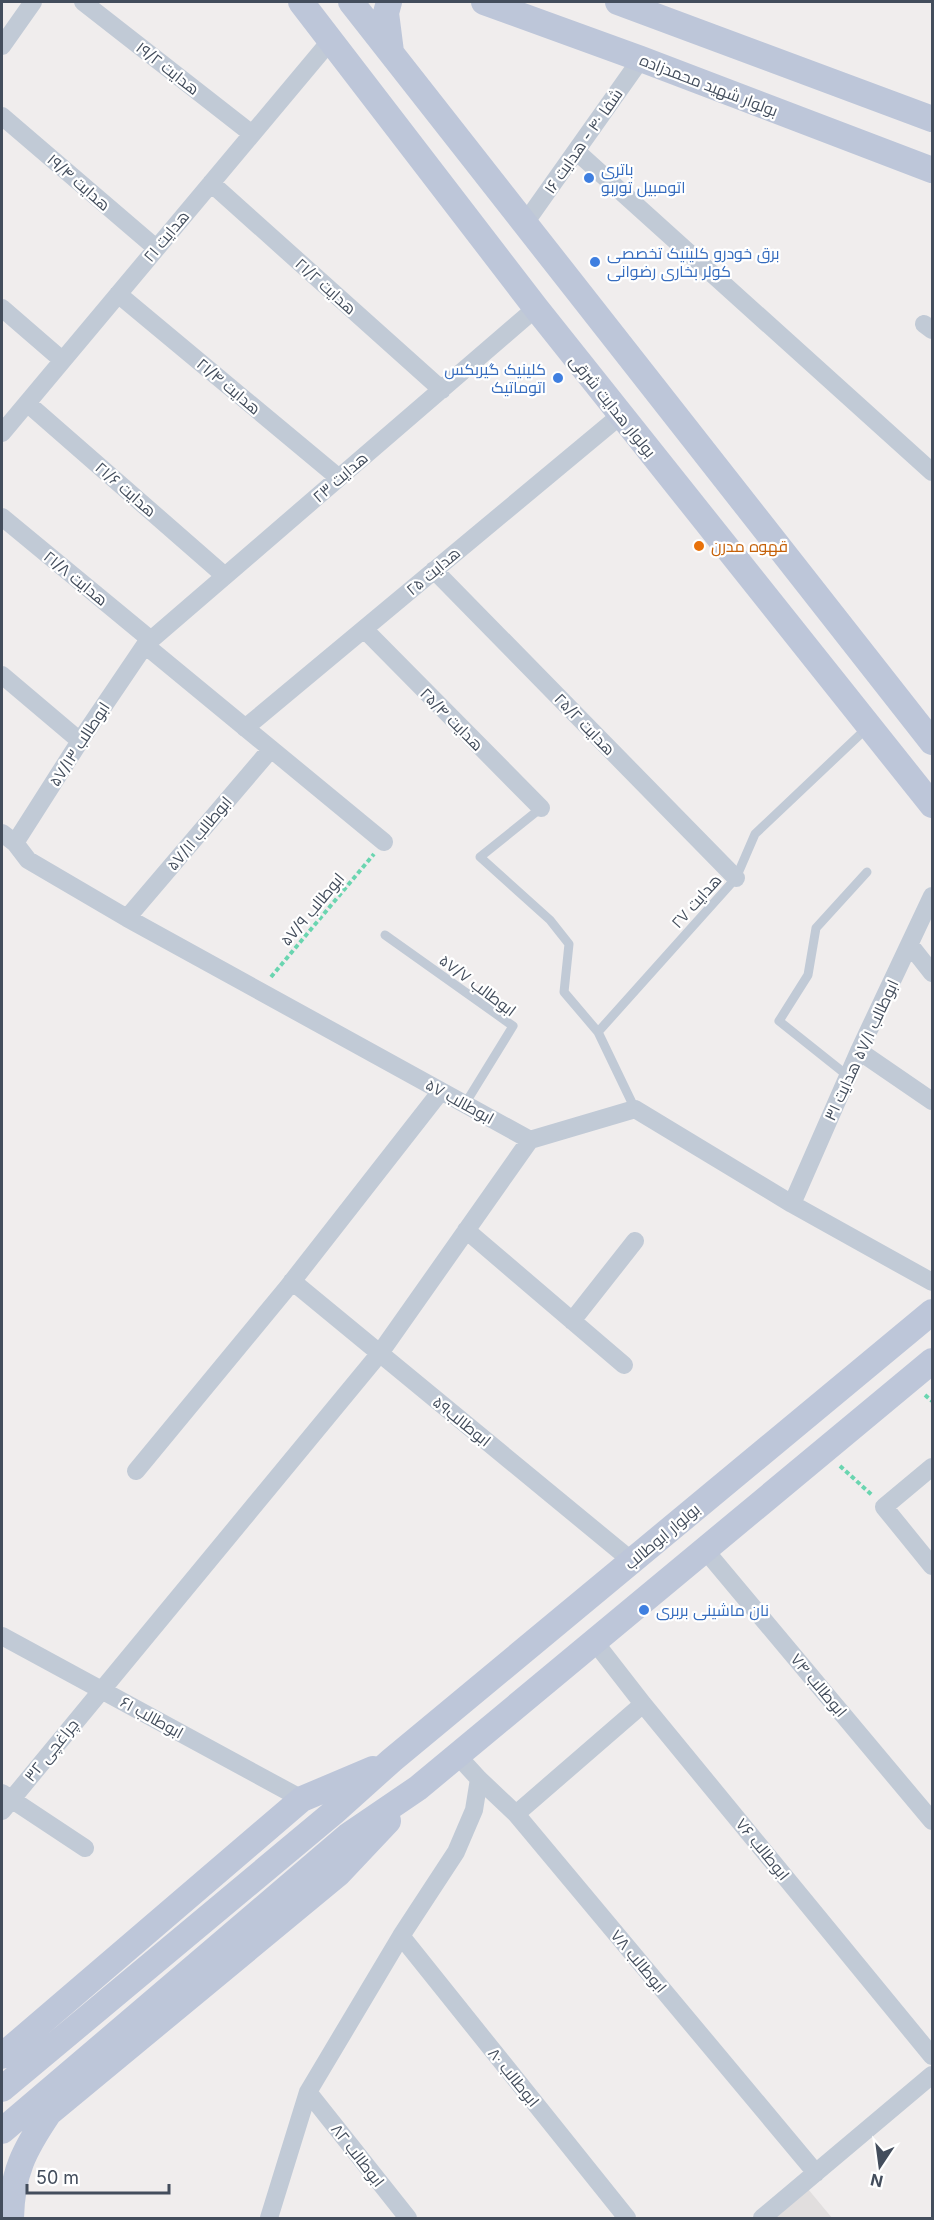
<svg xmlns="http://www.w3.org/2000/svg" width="934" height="2220" viewBox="0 0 934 2220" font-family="Inter,Cairo,sans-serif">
<rect width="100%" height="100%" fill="#f0eded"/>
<path fill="#e1dede" d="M808,2189L832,2218H775Z"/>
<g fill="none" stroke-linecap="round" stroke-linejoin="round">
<path stroke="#6ad5b0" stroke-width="4" stroke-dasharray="4.5 3" stroke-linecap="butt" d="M271,977L374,854
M925,1395L932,1401
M840,1466L872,1495"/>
<path stroke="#c1cad6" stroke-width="9" d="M541,808L480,857L550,920L569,944L564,992L598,1032
M385,935L513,1026L465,1104
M848,1076L779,1021L808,975L816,928L867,872
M635,1109L598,1032L736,878L755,834L868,727"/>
<path stroke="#c1cad6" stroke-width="18" d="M83,2L252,134
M2,46L33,2
M2,116L156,248
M576,151L932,472
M211,183L442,390
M525,223L641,59
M118,294L339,478
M2,308L62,360
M924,324L932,330
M27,403L225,576
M2,433L331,40
M2,517L151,640
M434,570L736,878
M364,629L541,808
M145,645L384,842
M2,675L80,741
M245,728L621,415
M2,833L15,843L28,860L127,918L530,1140L635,1109L792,1204L932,1282
M15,843L80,741L145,645L536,308
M127,918L271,749
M910,945L932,973
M859,1051L932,1101
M792,1204L859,1051L932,896
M466,1230L624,1365
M292,1281L632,1561
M572,1321L635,1241
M932,1467L884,1507L932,1566
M136,1471L287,1288L441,1091
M705,1550L932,1821
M2,1636L302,1799
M594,1641L643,1704L932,2056
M457,1755L479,1779L516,1814L816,2173
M2,1793L85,1848
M2,1811L380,1353L530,1140
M516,1814L643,1704
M401,1936L627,2218
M308,2092L408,2218
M269,2218L308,2092L401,1936L456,1852L474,1810L479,1779
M762,2218L932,2075"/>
<path stroke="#bdc6d9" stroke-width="26" d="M301,2L536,308L932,805
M351,2L932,742
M389,2L386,13L391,52
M484,2L641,59L932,170
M618,2L932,119
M2,2056L302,1799L373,1769
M2,2089L334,1812L392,1760L932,1312
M2,2131L349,1835L418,1788L932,1361
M11,2218C12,2173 24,2150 49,2113L338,1874L388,1821"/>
</g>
<g fill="#3f7fe0" stroke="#fff" stroke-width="2">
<circle cx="589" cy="178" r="6"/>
<circle cx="595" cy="262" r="6"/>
<circle cx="558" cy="378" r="6"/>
<circle cx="644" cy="1610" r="6"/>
</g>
<circle fill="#e8710a" stroke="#fff" stroke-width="2" cx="699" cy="546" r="6"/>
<g text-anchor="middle" stroke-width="4.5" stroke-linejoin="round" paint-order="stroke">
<g font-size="16" fill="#434d5c" stroke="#fff">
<text transform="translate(168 68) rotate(38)" y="6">هدایت ۱۹/۲</text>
<text transform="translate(709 85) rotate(21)" y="6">بولوار شهید محمدزاده</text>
<text transform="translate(583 141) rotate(-55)" y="6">شفا ۴۰ - هدایت ۱۶</text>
<text transform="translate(79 182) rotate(41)" y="6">هدایت ۱۹/۴</text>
<text transform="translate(166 236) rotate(-50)" y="6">هدایت ۲۱</text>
<text transform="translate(326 286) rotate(42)" y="6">هدایت ۲۱/۲</text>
<text transform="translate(229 386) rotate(40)" y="6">هدایت ۲۱/۴</text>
<text transform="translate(613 406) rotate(51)" y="6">بولوار هدایت شرقی</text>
<text transform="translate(340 477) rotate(-41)" y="6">هدایت ۲۳</text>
<text transform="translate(126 489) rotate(41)" y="6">هدایت ۲۱/۶</text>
<text transform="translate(433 571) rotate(-40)" y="6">هدایت ۲۵</text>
<text transform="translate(76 578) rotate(39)" y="6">هدایت ۲۱/۸</text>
<text transform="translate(452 719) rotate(45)" y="6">هدایت ۲۵/۴</text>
<text transform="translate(585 724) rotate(46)" y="6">هدایت ۲۵/۲</text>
<text transform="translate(79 744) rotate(-57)" y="6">ابوطالب ۵۷/۱۳</text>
<text transform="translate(199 833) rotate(-50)" y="6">ابوطالب ۵۷/۱۱</text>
<text transform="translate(696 901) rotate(-48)" y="6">هدایت ۲۷</text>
<text transform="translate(312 909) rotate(-50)" y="6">ابوطالب ۵۷/۹</text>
<text transform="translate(478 985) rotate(37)" y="6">ابوطالب ۵۷/۷</text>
<text transform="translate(861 1050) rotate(-65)" y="6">ابوطالب ۵۷/۱ هدایت ۳۱</text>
<text transform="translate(460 1101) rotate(29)" y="6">ابوطالب ۵۷</text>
<text transform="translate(462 1421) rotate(39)" y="6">ابوطالب۵۹</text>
<text transform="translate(662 1536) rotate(-40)" y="6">بولوار ابوطالب</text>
<text transform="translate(819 1685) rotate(50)" y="6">ابوطالب ۷۴</text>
<text transform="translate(152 1717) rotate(29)" y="6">ابوطالب ۶۱</text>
<text transform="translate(51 1750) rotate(-51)" y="6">چراغچی ۳۲</text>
<text transform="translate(763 1849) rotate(51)" y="6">ابوطالب ۷۶</text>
<text transform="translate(639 1961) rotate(50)" y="6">ابوطالب ۷۸</text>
<text transform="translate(514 2077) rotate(51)" y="6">ابوطالب ۸۰</text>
<text transform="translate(358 2155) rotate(52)" y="6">ابوطالب ۸۲</text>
</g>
<g font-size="16" fill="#366cbe" stroke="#fff" text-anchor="start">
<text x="601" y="175">باتری<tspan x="601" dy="18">اتومبیل توربو</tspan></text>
<text x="607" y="259">برق خودرو کلینیک تخصصی<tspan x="607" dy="18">کولر بخاری رضوانی</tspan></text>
<text x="546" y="375" text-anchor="end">کلینیک گیربکس<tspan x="546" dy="18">اتوماتیک</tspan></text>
<text x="656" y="1616">نان ماشینی بربری</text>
</g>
<g font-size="16" fill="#c56008" stroke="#fff" text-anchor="start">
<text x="711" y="552">قهوه مدرن</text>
</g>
</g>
<rect width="934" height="2220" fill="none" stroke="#434d5c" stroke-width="6"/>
<g transform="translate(880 2166) rotate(193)" stroke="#ffffff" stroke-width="4.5" paint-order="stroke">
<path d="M0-4.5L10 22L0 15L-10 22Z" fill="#434d5c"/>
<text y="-9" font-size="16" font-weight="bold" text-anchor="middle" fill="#434d5c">N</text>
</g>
<path d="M27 2184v9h142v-9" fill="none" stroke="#434d5c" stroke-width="3"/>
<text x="36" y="2184" font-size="18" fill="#434d5c" stroke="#ffffff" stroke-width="4.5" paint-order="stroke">50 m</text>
</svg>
